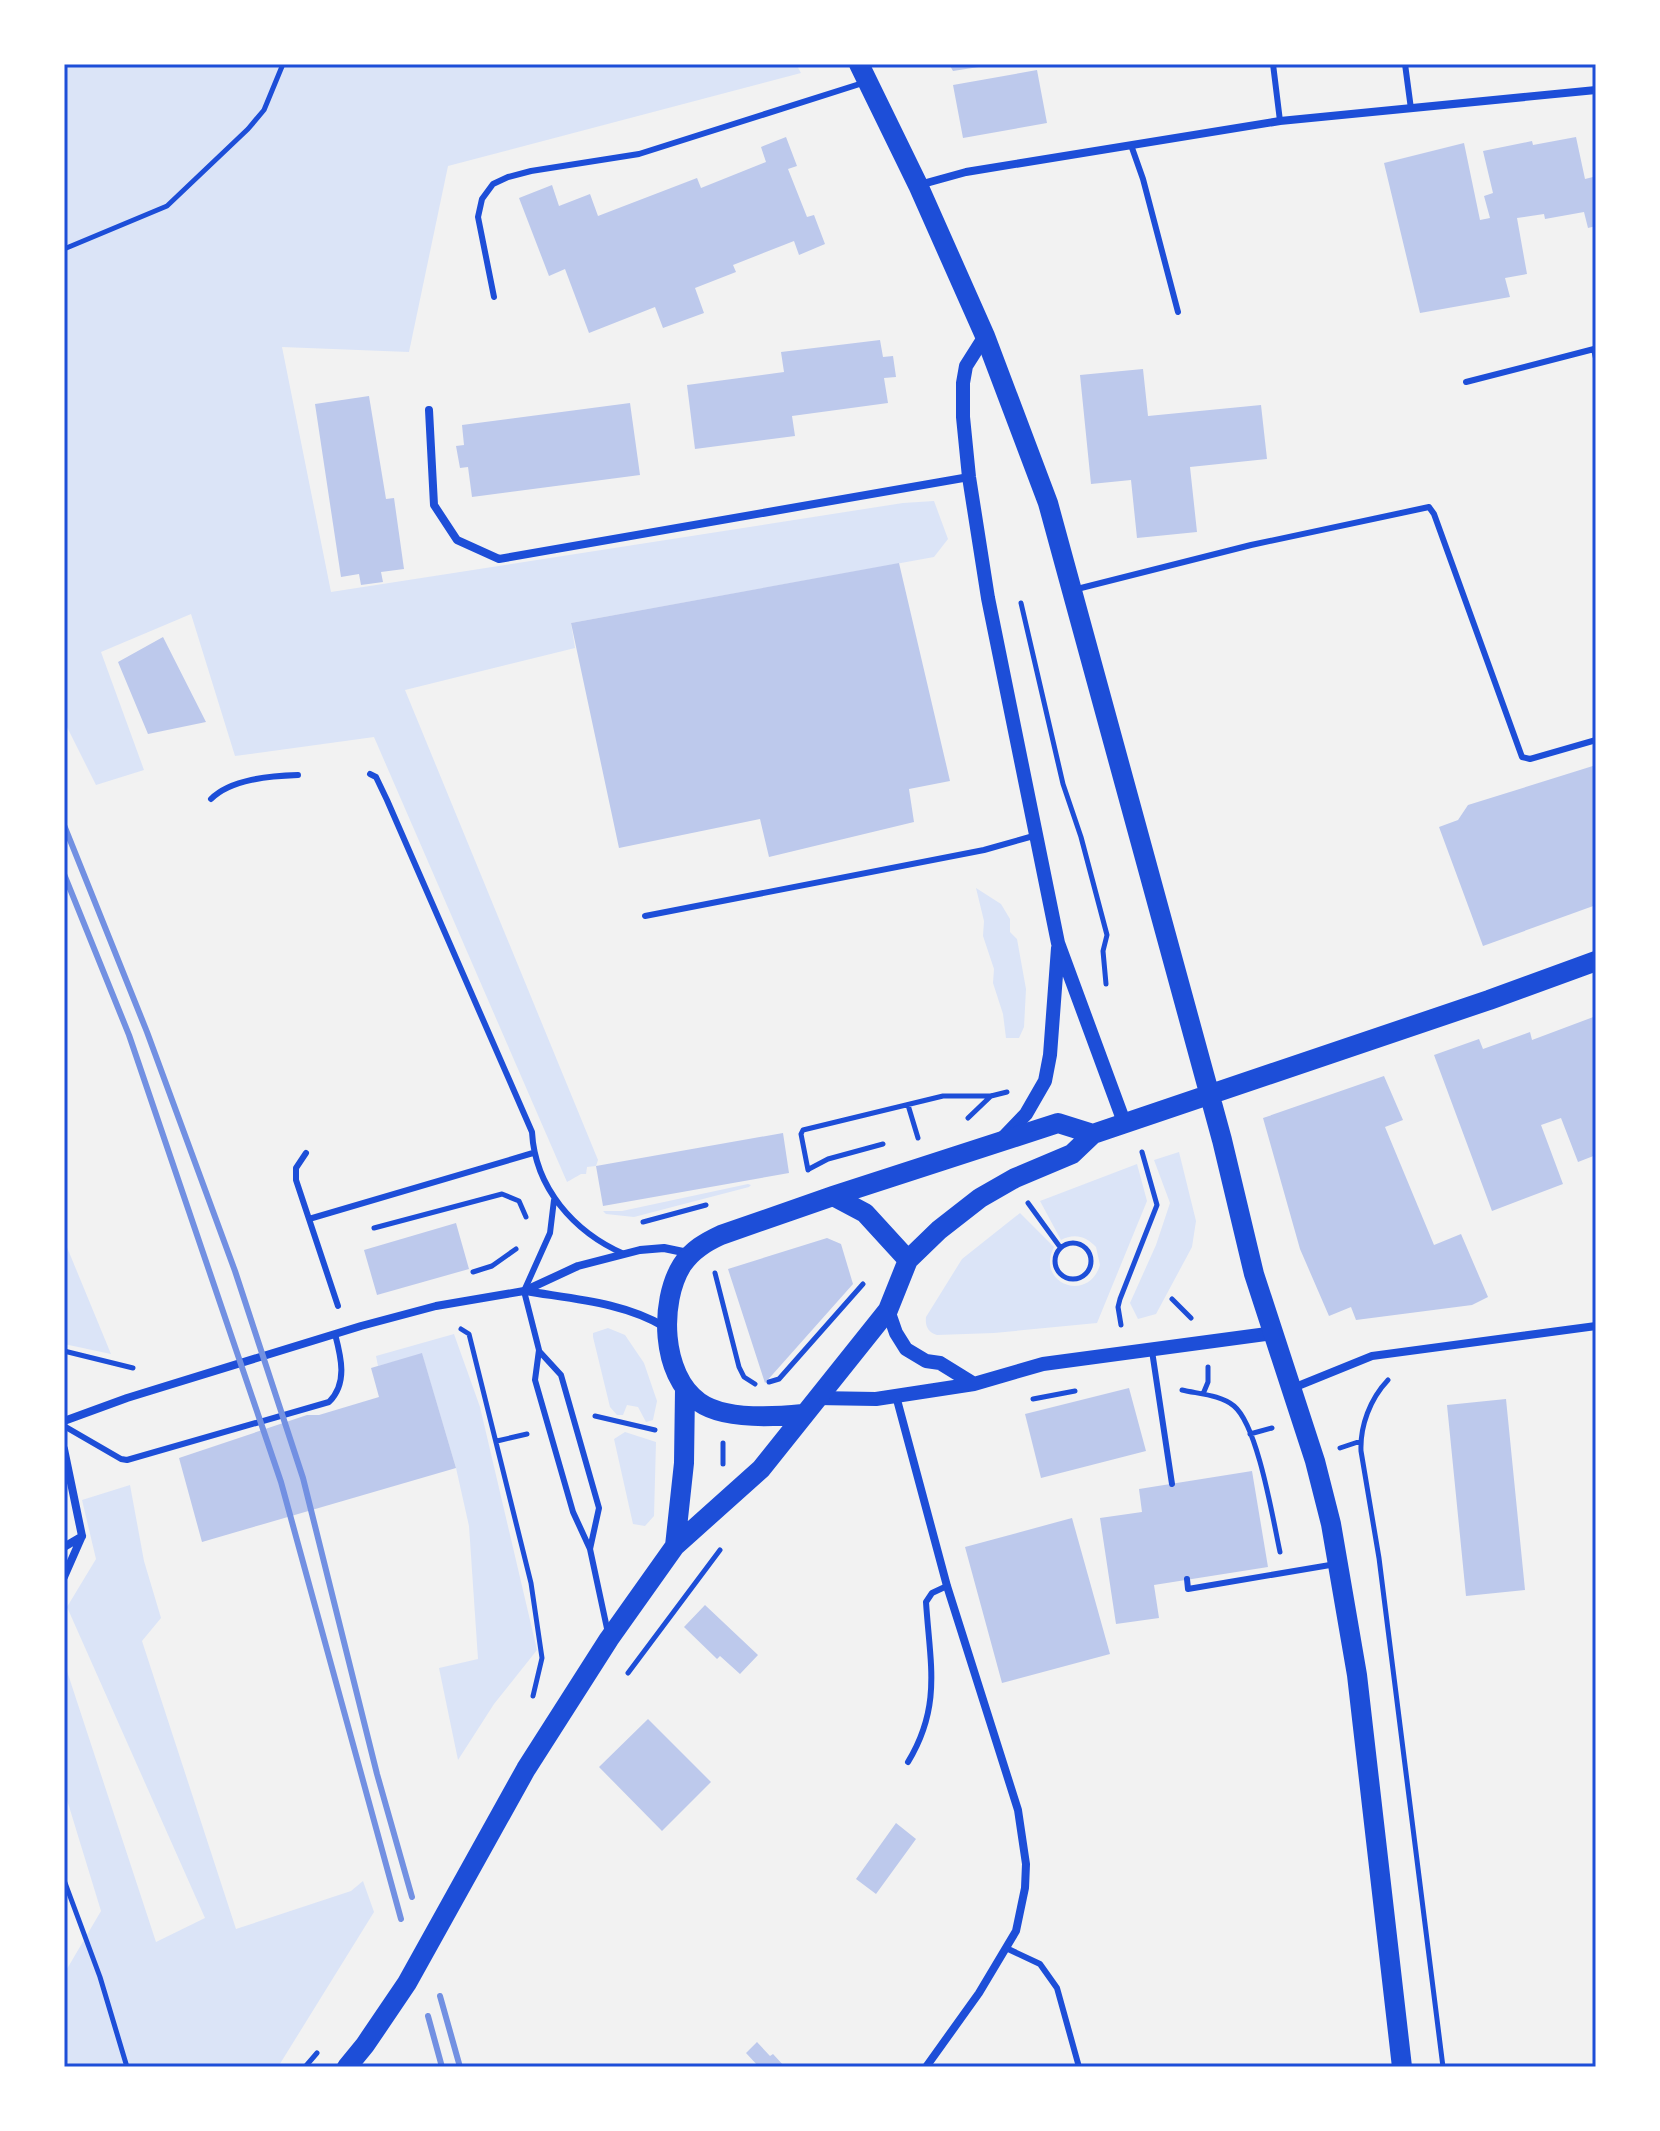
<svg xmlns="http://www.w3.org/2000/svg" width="1660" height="2131" viewBox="0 0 1660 2131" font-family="'PT Sans Narrow',sans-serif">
<rect width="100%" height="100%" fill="#f2f2f2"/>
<path fill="#dbe4f7" d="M64,64H796L801,73L448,166L409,352L282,347L331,592L903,503L934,501L948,539L934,557L571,623L575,648L405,690L598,1160L596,1166L587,1167L586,1174H581L567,1182L374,737L235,756L191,614L101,652L144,770L96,785L64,721Z
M976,888L1001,904L1010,919V932L1017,939L1026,989L1024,1027L1019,1038H1006L1003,1014L993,983L994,969L983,936L984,921Z
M1179,1152L1196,1221L1192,1247L1156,1314L1138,1319L1130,1303L1156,1245L1170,1203L1154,1160Z
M1137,1164L1147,1201L1097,1323L994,1333L937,1335C928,1332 925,1326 926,1317L962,1259L1020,1213L1054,1247C1035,1283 1088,1304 1100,1265L1096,1247C1086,1236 1074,1233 1061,1240L1040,1201Z
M748,1184L751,1185L749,1187L634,1217L606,1214L603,1211H622Z
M64,1240L111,1354L64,1344Z
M608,1328L625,1335L644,1363L657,1401L653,1420L646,1422L638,1407L627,1405L623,1415H617L610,1407L593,1337V1333Z
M454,1334L480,1407L537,1650L494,1704L458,1760L439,1668L478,1659L469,1526L456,1468L422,1354L378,1366L376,1356Z
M625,1432L656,1442L654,1516L645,1526L633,1524L614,1439Z
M130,1485L144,1561L161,1618L142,1641L236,1929L351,1891L363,1881L374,1912L278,2067H72L64,2058V1974L101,1911L64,1790V1662L156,1942L205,1918L67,1607L96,1559L82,1500Z"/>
<path fill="#bdc9ec" d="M949,64H985V66L953,71Z
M1037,70L1047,123L963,138L953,85Z
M786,137L797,166L788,169L807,217L814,215L825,244L799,255L794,241L733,265L736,272L695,288L704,313L663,328L655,307L589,333L565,269L549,276L519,198L552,185L559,206L590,194L598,216L697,178L701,188L766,162L761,147Z
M1576,137L1585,179L1593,177L1596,194V226L1588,228L1584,212L1545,219L1544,214L1517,218L1527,274L1505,278L1510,297L1420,313L1384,163L1464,143L1480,220L1490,218L1484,196L1493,193L1483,151L1532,141L1533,145Z
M880,340L883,357L893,356L896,377L884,378L888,403L792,416L795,436L695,449L687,385L784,372L781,352Z
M1143,369L1148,416L1261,405L1267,459L1190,467L1197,532L1137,538L1131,480L1091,484L1080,375Z
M369,396L386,499L394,498L404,569L381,572L383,582L361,585L359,574L341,577L315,404Z
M630,403L640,475L472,497L468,467L460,468L456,446L464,445L462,425Z
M899,563L950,781L909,789L914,822L769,857L760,819L619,848L571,623Z
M163,637L206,722L148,734L118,662Z
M1596,765V905L1483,946L1439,827L1458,820L1468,805Z
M1596,1016V1155L1578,1162L1561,1118L1541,1125L1563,1184L1492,1211L1434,1055L1479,1039L1483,1049L1530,1032L1532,1040Z
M1384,1076L1403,1120L1385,1127L1434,1245L1461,1234L1488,1297L1472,1305L1356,1320L1351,1307L1329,1316L1300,1249L1263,1118Z
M783,1133L789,1173L603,1206L596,1166Z
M456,1223L469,1269L377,1295L364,1250Z
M827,1238L841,1244L853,1284L765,1383L728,1269Z
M422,1353L456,1468L202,1542L179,1458L307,1415H319L379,1397L371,1368Z
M1129,1388L1146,1451L1041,1478L1025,1414Z
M1506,1399L1525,1590L1466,1596L1447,1405Z
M1252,1471L1268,1567L1154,1585L1159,1618L1116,1624L1100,1518L1142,1512L1139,1489Z
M1072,1518L1110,1654L1002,1683L965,1547Z
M705,1605L758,1655L740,1674L720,1656L717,1659L684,1627Z
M648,1719L711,1782L662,1831L599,1767Z
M896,1823L916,1839L876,1894L856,1879Z
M757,2042L770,2056L773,2054L785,2067H759L746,2053Z"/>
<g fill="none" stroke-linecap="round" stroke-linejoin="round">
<path stroke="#1d4ed8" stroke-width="5" d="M64,249L167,206L248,129L264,110L283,64
M1021,603L1063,784L1081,837L1107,935L1103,951L1106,984
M908,1105L918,1138
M968,1118L991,1096
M809,1169L828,1159L883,1144
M808,1170L801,1134L803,1130L943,1096H991L1007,1092
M1028,1203L1060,1247
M643,1222L706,1205
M374,1228L502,1194L519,1201L526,1217
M1055 1261a18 18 0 1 1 36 0a18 18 0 1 1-36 0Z
M473,1272L492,1266L516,1249
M715,1273L739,1367L744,1377L755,1384
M1172,1299L1191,1318
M1121,1325L1118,1307L1120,1299L1157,1205L1142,1152
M461,1329L469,1334L531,1583L542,1658L533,1696
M64,1351L133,1368
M1388,1380C1370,1399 1360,1426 1361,1451L1379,1558L1443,2067
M769,1382L779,1379L863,1284
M1182,1390C1199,1394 1221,1395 1234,1406C1258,1426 1273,1520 1280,1552
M1203,1394L1208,1382V1367
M1033,1399L1075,1391
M595,1416L655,1430
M1250,1434L1272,1428
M497,1441L527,1434
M723,1443V1464
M1340,1448L1361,1441
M628,1673L720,1550
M64,1880L100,1977L127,2067
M305,2067L317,2053"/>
<path stroke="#1d4ed8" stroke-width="6" d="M1273,64L1280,121
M1405,64L1411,109
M1131,145L1143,179L1178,312
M494,297L478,217L482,199L493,184L508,177L531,171L639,154L866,82
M1466,382L1594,349L1596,358
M1077,589L1251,545L1429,507L1434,514L1522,757L1530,759L1596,740
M370,774L376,777L387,800L532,1132C535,1188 574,1232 624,1254
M211,799C231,779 270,776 298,775
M645,916L984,850L1037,835
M306,1153L296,1168V1180L338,1306
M554,1200L550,1233L524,1291L539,1350L535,1380L573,1512L590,1549L608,1633
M309,1219L533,1153
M539,1351L561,1375L599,1508L590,1549
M1152,1351L1172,1484
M64,1426L121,1459L127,1460L329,1402C348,1383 341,1357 335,1334
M1187,1579L1188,1589L1336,1564
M908,1762C942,1706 930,1664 926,1602L932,1593L947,1586
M1006,1948L1040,1964L1057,1988L1079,2067"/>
<path stroke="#1d4ed8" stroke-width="8" d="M919,185L966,172L1280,121L1596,90
M429,410L434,505L457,540L499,559L969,477
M525,1291C573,1299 623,1302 665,1327
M1293,1388L1372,1356L1596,1326
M896,1396L947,1586L1018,1810L1026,1864L1025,1888L1016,1931L979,1993L926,2067
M64,1421L127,1398L361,1326L436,1306L524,1291L578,1266L640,1250L664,1248L688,1253
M64,1449L82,1536
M64,1547L81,1537
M64,1577L82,1536"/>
<path stroke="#1d4ed8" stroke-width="14" d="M985,336L966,366L963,383V417L969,477L988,598L1058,943L1124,1122
M1002,1139L1026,1114L1045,1081L1050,1055L1058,948
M888,1310L896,1333L906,1349L926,1361L940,1363L974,1384
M816,1398L876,1399L974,1384L1043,1364L1274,1333"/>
<path stroke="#1d4ed8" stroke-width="20" d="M859,64L918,185L985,336L1048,503L1222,1140L1254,1274L1315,1461L1331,1524L1357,1675L1402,2067
M833,1196L865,1213L908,1260
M803,1414C774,1417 724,1420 699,1402C661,1375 659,1302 682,1265C692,1250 706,1242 721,1235L833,1196L1058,1123L1093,1134
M675,1546L684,1463L685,1390
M347,2067L365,2045L407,1983L526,1769L609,1639L675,1546L761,1469L888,1310L908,1260L939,1230L980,1198L1015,1178L1072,1154L1093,1134L1489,1000L1596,961"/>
<path stroke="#7290e2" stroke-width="6" d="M64,825L147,1032L235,1271L303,1478L377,1774L412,1897
M64,874L129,1035L281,1482L401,1919
M440,1996L460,2067
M428,2016L442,2067"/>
</g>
<rect width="1660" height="2131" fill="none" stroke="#ffffff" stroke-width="132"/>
<rect x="66" y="66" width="1528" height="1999" fill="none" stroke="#1d4ed8" stroke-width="3"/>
</svg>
